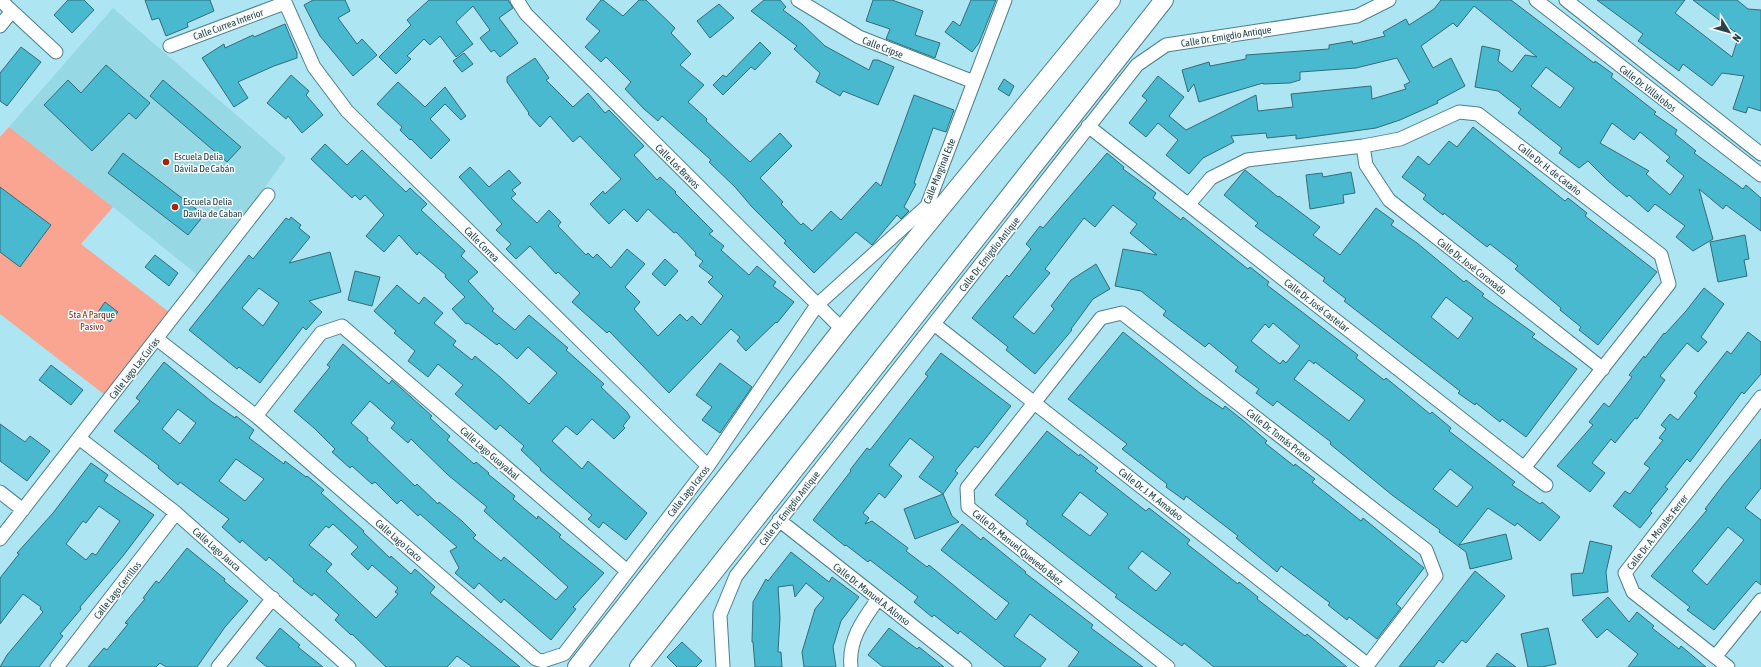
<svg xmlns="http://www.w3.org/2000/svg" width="1761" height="667" viewBox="0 0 1761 667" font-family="'Asap Condensed',sans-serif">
<rect width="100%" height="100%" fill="#aee5f2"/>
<path fill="#97d8e5" d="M113,8L286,158L200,277L113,207L9,127Z"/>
<path fill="#f9a592" d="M9,127L113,207L81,244L169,312L105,395L0,314V137Z"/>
<path fill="#48b9cf" stroke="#366b76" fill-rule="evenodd" d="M68,0H84L94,10L72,33L54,15Z
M145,0H210L214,11L187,23L188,27L166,36L159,18L152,20Z
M313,0H345L350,11L338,18L357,44L362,39L377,55L353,76L320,36L304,5Z
M429,0H508L513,8L499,18L518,43L500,57L494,50L491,52L480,38L490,30L473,6L456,22L473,44L456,57L440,36L430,45L424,39L407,56L411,59L396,74L379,57L411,25L407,20Z
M601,0H603L623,16L639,0H646L675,28L671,33L691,54L680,65L704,85L688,102L707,119L706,121L750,162L780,133L792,146L760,178L783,202L781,204L801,225L803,223L812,231L831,211L841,220L876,182L881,186L914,95L954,110L946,132L933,128L914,183L916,184L904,207L909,211L901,219L897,215L872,245L856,232L814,273L784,243L786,241L752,207L735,187L709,162L711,160L662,116L658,121L644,109L625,89L631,82L606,57L601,62L585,47L600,31L586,19Z
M764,0H780L786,7L783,10L802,24L825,46L869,70L873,60H878L894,67L878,105L843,91L840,96L816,82L820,73L794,49L797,46L751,11Z
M873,0H892L923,11L915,35L940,43L935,58L886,39L890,29L866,21Z
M971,0H996L979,43L972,52L945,32L953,21L960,26Z
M1441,0H1511L1594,63L1595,61L1613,74L1611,77L1656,112L1654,114L1677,130L1675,134L1696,151L1694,153L1743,189L1746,185L1761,198V231L1726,205L1723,209L1699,189L1713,239L1693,251L1676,237L1685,226L1655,204L1648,212L1629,195L1627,197L1608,181L1588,161L1579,168L1559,153L1562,148L1518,113L1521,109L1498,91L1475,87L1482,46L1500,50L1498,61L1512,72L1525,55L1537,57L1474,6L1457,27L1453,23L1421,46L1433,68L1451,58L1465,86L1437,101L1438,103L1400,120L1376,128L1296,139V135L1267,138L1266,133L1231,136L1234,142L1203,158L1189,174L1166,155L1178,140L1158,123L1146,137L1129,123L1147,100L1142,96L1158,76L1184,97L1169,116L1186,130L1256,95L1258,111L1293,107L1291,94L1371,86L1372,99L1406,89L1404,85L1410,82L1397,58L1356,68L1300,72V80L1290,83L1263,84V83L1199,102L1194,84L1188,92L1182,70L1209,62L1210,66L1246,59V55L1329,49V45L1352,41L1353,44L1385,36L1383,32L1406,19L1409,25L1434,9ZM1546,67L1574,88L1560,108L1531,86ZM1612,123L1634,140L1640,132L1670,157L1666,161L1684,176L1670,195L1646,174L1649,171L1600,143Z
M1597,0H1685L1675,13L1732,57L1739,35L1693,0H1737L1748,9L1761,10V111L1748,107L1746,113L1733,109L1744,76L1722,73L1712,86L1683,64L1679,71L1638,41L1643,34Z
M719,4L734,18L710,38L697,21Z
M285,24L297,53V58L274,66L238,82L248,98L234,107L202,58L224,44L225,48L253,35L254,37Z
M760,42L771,53L755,70L751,67L723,95L713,85L723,75L726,77Z
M21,47L41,62L7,106L0,101V73Z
M464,53L473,64L462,72L453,61Z
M535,58L549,78L546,80L573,107L588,93L605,113L609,110L644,146L634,155L657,180L660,177L676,192L675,193L713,231L709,234L724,246L721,250L749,275L757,266L776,282L773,286L794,302L777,323L776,322L746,351L737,341L740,337L731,329L669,393L609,331L607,333L572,302L580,293L558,272L556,274L530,246L516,259L506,249L511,244L496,230L502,224L459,177L470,167L489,187L509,170L521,183L512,190L516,194L511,198L537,223L549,210L561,222L558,226L586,255L588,253L593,258L597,254L611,268L627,249L645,264L625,287L640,302L634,309L658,336L680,314L687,321L692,316L701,325L723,296L708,282L713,277L699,266L703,261L695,255L696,253L676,232L674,233L648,209L637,222L624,209L609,224L590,204L603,191L605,194L621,179L580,136L573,142L550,116L540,127L528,114L529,113L507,82V77Z
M106,65L150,103L136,119L129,113L92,151L44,105L68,80L81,93Z
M291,75L309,91L306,95L323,115L302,133L288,116L286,119L267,103Z
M1004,79L1014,86L1009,96L998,89Z
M163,80L241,147L227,162L150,96Z
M398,82L425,107L445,87L466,116L461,120L445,104L430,119L450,140L431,159L411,139L410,140L400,130L402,127L377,104Z
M1473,127L1565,201L1568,198L1587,213L1585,216L1657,272L1598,345L1579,330L1581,327L1560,310L1561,308L1515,269L1518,266L1490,244L1487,247L1444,213L1443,215L1423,199L1426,195L1402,177L1418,156L1429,165L1449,141L1457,147Z
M325,144L347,165L362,150L406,192L410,188L427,204L421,210L465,251L461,256L478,272L468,281L494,309L492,311L515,330L529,315L568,348L566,350L604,384L601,387L627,412L630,417L623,426L625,428L614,439L592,419L577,435L566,426L552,441L582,469L588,461L647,513L626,540L603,522L599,528L588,519L592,515L540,470L541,469L521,450L524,446L500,425L496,430L455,394L463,385L438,364L428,377L408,361L415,351L394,333L396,331L374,311L397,285L419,304L424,297L443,313L434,323L456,341L453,345L472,360L475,356L500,377L529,404L557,373L528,347L517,359L499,343L497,345L468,323L466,324L452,309L465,297L445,277L446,275L419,252L417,255L399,235L384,252L366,236L384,215L365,195L360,200L355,195L352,198L311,159Z
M123,153L204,215L188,235L108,173Z
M1107,153L1124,167L1123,169L1156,193L1153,198L1181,220L1183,217L1248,269L1250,267L1269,282L1267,285L1358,355L1356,358L1384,380L1386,378L1430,414L1432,412L1451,428L1449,431L1515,482L1512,485L1540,504L1542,502L1560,517L1540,541L1517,523L1515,526L1488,508L1459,545L1506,534L1512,559L1470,569L1466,552L1439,532L1440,530L1392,495L1330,444L1331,442L1301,419L1277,401L1273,406L1256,393L1259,389L1235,371L1238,367L1209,343L1205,347L1163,315L1166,311L1141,291L1115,286L1123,249L1157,255L1130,233L1137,224L1113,205L1095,227L1084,218L1045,269L1050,273L1013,317L1034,334L1054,309L1051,306L1071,280L1096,264L1110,289L1093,299L1071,329L1072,330L1035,374L1006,350L1008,347L972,318L1007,275L1009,277L1031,249L1026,244L1040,226L1043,228ZM1273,323L1300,346L1286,363L1283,360L1280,364L1251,341L1265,324L1269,328ZM1309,360L1314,364L1315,362L1365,400L1349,421L1294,379ZM1450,469L1473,487L1457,507L1433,489Z
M1245,170L1278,197L1279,196L1320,227L1313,235L1340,255L1376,208L1394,221L1391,225L1417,243L1464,282L1466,280L1484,294L1482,296L1535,334L1532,337L1577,369L1526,437L1502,419L1500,422L1476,403L1475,405L1458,393L1460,391L1344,301L1346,299L1323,281L1325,278L1255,226L1258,223L1224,195ZM1446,297L1473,318L1458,339L1431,317Z
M1351,172L1355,193L1343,195L1344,203L1310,209L1306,175L1322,173L1323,177Z
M0,187L51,225L20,267L0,252Z
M291,217L301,225L299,228L310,237L289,263L330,252L341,292L309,301L322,312L306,330L303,327L260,383L239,367L237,369L189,330L249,255L253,259L286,218L289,220ZM259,288L279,303L263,326L242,308Z
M1745,235L1749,259L1744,260L1747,276L1718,282L1710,242Z
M155,255L178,273L169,286L145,267Z
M665,259L678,271L665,286L652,274Z
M355,271L380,277L372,306L348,300Z
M1704,288L1724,304L1701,337L1707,342L1698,352L1687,343L1660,376L1665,380L1637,419L1635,418L1615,443L1611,439L1592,463L1605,473L1590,492L1557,466L1593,425L1589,422L1604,403L1609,407L1632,377L1629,375L1644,356L1645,358L1664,333L1665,334L1686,311Z
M105,302L118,312L110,322L98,312Z
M1123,332L1201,394L1223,409L1225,406L1245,422L1267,441L1265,443L1294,466L1295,464L1315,479L1312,482L1361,521L1363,518L1424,568L1396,604L1401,608L1377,639L1349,617L1347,620L1328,605L1330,603L1281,566L1277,572L1236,538L1238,536L1186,496L1184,500L1166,487L1167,484L1122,449L1127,444L1068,399Z
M1748,332L1761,342V374L1744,394L1742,392L1690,462L1687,459L1665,487L1668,489L1650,511L1652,513L1640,528L1613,506L1625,491L1630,494L1650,468L1644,464L1663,440L1659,438L1666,429L1661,425L1670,414L1678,420L1697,396L1694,393L1727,351L1731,354Z
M343,344L389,384L392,380L432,416L430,418L450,436L447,440L474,464L476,462L489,473L488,474L515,496L513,499L537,519L538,516L561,535L559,537L604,573L573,607L576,609L551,640L504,599L501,603L479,583L474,589L455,573L459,568L450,551L457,547L420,514L418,516L401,500L397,504L375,482L372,484L352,466L350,468L332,452L335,449L314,428L294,411L330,367L327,365ZM370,401L395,423L391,428L408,443L411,439L448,475L487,507L484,511L568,587L556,600L504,557L501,561L473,538L476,535L462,521L439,502L438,504L417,484L415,486L367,440L368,438L351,423Z
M941,353L1011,406L978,448L975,446L955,471L958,473L943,494L919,477L934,457L910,438L889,465L902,476L885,498L879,493L863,513L869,518L865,524L872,521L908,548L906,551L927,567L929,565L996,620L1009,603L941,550L962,524L981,540L983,537L1026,572L1025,573L1093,625L1091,628L1143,667H1068L1079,652L1030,614L1014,636L1046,659L1040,667H1005L960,631L958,634L934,615L932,617L914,602L918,597L870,560L868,562L846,545L845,546L813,520L851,471L850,470L867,448L870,450L928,376L925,374Z
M164,362L212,402L235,418L236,416L254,430L249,438L284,464L285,461L306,477L307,476L324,490L321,493L364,531L363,532L390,558L391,556L411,574L415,569L435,587L430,593L520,667H472L457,656L447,667H386L352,634L351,635L335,620L339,615L314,593L312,596L293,581L294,579L269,557L266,561L242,540L240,543L222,527L229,519L180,482L178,485L158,468L159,466L114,431L140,401L136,398ZM178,409L196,423L180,444L162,429ZM236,459L264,479L245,501L219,481ZM333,524L358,547L351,554L368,570L372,565L398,588L395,592L398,594L376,618L326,571L332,564L309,545L326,526L329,528Z
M720,363L752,387L720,433L702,420L712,407L696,395Z
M51,365L83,390L71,405L39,380Z
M0,424L25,442L30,436L50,451L27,481L0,461Z
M1047,431L1079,456L1080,454L1098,468L1095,471L1123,493L1146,511L1149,508L1190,540L1187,544L1238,584L1239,582L1258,597L1257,599L1305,636L1307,634L1347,667H1214L1184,643L1182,646L1115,597L1117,595L1026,524L1028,521L995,495ZM1080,492L1108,514L1090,536L1062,515ZM1142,551L1171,573L1156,591L1128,568Z
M1761,439V488L1745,508L1761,520V585L1756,581L1714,630L1687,610L1690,607L1651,576L1707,510L1705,509L1724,484ZM1728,527L1744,540L1707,585L1692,571Z
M91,463L108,475L104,481L154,515L123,556L80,607L81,609L60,634L63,636L39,667H0L7,655L43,612L40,609L41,607L23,594L0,624V578L19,554L17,553L53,513ZM99,506L120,521L96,555L92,553L86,560L66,544L83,521L86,523Z
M943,494L952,516L959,522L915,539L904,509Z
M1590,541L1612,546L1606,572L1608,592L1573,596L1571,574L1583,573Z
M187,548L225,579L224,581L248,601L225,627L197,667H166L160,663L156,667H88L104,648L107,650L128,624L125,623L145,599L143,598L156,581L159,583Z
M791,552L829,582L832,577L859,597L841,621L833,647L836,667H804L802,652L815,609L824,598L806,583L795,597L793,585L778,587L780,618L778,652H781L782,667H755L753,642H752L753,602L766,579L768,581Z
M1475,571L1505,596L1466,643L1462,640L1443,663L1439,660L1434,667H1399Z
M1608,597L1629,622L1637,612L1654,626L1652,628L1679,649L1681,646L1706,667H1628L1638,654L1607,629L1597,638L1582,620Z
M280,628L300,645L298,647L323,667H267L256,658Z
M889,628L917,649L919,647L944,667H883L868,655Z
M1548,628L1556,664L1542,667H1528L1521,634Z
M682,642L702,661L696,667H677L667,657Z
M1497,653L1516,667H1486Z"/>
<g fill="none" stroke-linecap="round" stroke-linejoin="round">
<g stroke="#4c808c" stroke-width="15">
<path id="street" d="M0,0L56,52
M284,0L314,67L347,111L708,466
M517,0L526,14L842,329
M798,0L859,37L974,82
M1536,0L1761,175
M1566,0L1761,154
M0,26L12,11
M170,46L285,3
M1088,126L1546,485
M1363,146L1366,165L1389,200L1603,369
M1189,204L1211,178L1247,160L1363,146L1400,139L1459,112L1478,114L1661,255L1669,284L1524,468
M934,324L1368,665
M157,339L256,416L536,659L543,661L564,654L708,466L817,305L927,206L1005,0
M256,416L321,333L342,326L627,571
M79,438L176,513L349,667
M0,492L23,510
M779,520L965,667
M0,539L268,195
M1715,657L1761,600
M57,667L176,513
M218,667L273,598
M723,667L720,615L736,576L1137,65L1166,45L1357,16L1389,0
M851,667C848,640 863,620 878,599
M1168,667L968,507L967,488L1101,318L1122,313L1426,550L1436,576L1366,667
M1728,667L1633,592L1625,573L1761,397"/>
</g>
<g stroke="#4c808c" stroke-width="20">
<path id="secondary" d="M577,667L842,329L1111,0
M639,667L1164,0"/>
</g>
<use href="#street" stroke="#fff" stroke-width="13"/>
<use href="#secondary" stroke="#fff" stroke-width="18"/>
</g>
<g fill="#ad2000" stroke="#f7fdfe" stroke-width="1.5">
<circle cx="166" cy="162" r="4"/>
<circle cx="175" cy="207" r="4"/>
</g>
<g text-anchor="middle" stroke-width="3" stroke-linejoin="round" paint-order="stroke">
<g font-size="10" fill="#2a4146" stroke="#f7fdfe">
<text transform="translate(228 24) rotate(-20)" y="4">Calle Currea Interior</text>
<text transform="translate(1226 36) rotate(-9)" y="4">Calle Dr. Emigdio Antique</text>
<text transform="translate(883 47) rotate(21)" y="4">Calle Cripse</text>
<text transform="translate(1648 88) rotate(38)" y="4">Calle Dr. Villalobos</text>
<text transform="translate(678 166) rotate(45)" y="4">Calle Los Bravos</text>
<text transform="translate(1550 169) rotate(38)" y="4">Calle Dr. H. de Cataño</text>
<text transform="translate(939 171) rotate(-68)" y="4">Calle Marginal Este</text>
<text transform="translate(482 244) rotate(45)" y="4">Calle Correa</text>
<text transform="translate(989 254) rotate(-52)" y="4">Calle Dr. Emigdio Antique</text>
<text transform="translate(1472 266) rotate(38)" y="4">Calle Dr. José Coronado</text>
<text transform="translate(1317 305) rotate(38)" y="4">Calle Dr. José Castelar</text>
<text transform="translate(134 368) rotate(-52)" y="4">Calle Lago Las Curias</text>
<text transform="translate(1279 435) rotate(38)" y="4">Calle Dr. Tomás Prieto</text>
<text transform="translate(490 453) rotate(41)" y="4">Calle Lago Guayabal</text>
<text transform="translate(688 491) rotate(-52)" y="4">Calle Lago Icacos</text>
<text transform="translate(1151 494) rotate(38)" y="4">Calle Dr. J. M. Amadeo</text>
<text transform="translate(789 508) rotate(-52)" y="4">Calle Dr. Emigdio Antique</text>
<text transform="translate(1657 532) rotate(-52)" y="4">Calle Dr. A. Morales Ferrer</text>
<text transform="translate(399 540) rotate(41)" y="4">Calle Lago Icaco</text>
<text transform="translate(1018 547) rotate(39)" y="4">Calle Dr. Manuel Quevedo Báez</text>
<text transform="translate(217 549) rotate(41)" y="4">Calle Lago Jauca</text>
<text transform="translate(117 590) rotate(-52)" y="4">Calle Lago Cerrillos</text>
<text transform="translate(872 594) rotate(38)" y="4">Calle Dr. Manuel A. Alonso</text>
</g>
<g font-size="10" fill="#2a4146" stroke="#f7fdfe" text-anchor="start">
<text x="174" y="160">Escuela Delia<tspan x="174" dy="12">Dávila De Cabán</tspan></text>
<text x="183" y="205">Escuela Delia<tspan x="183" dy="12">Davila de Caban</tspan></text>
</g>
<g font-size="10" fill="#842817" stroke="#f7fdfe">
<text x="92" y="318">5ta A Parque<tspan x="92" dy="12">Pasivo</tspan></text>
</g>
</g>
<g transform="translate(1729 32) rotate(127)" stroke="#f7fdfe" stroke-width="3" paint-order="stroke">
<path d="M0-3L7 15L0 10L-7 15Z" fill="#2a4146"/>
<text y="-6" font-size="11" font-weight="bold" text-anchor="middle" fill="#2a4146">N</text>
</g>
</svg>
